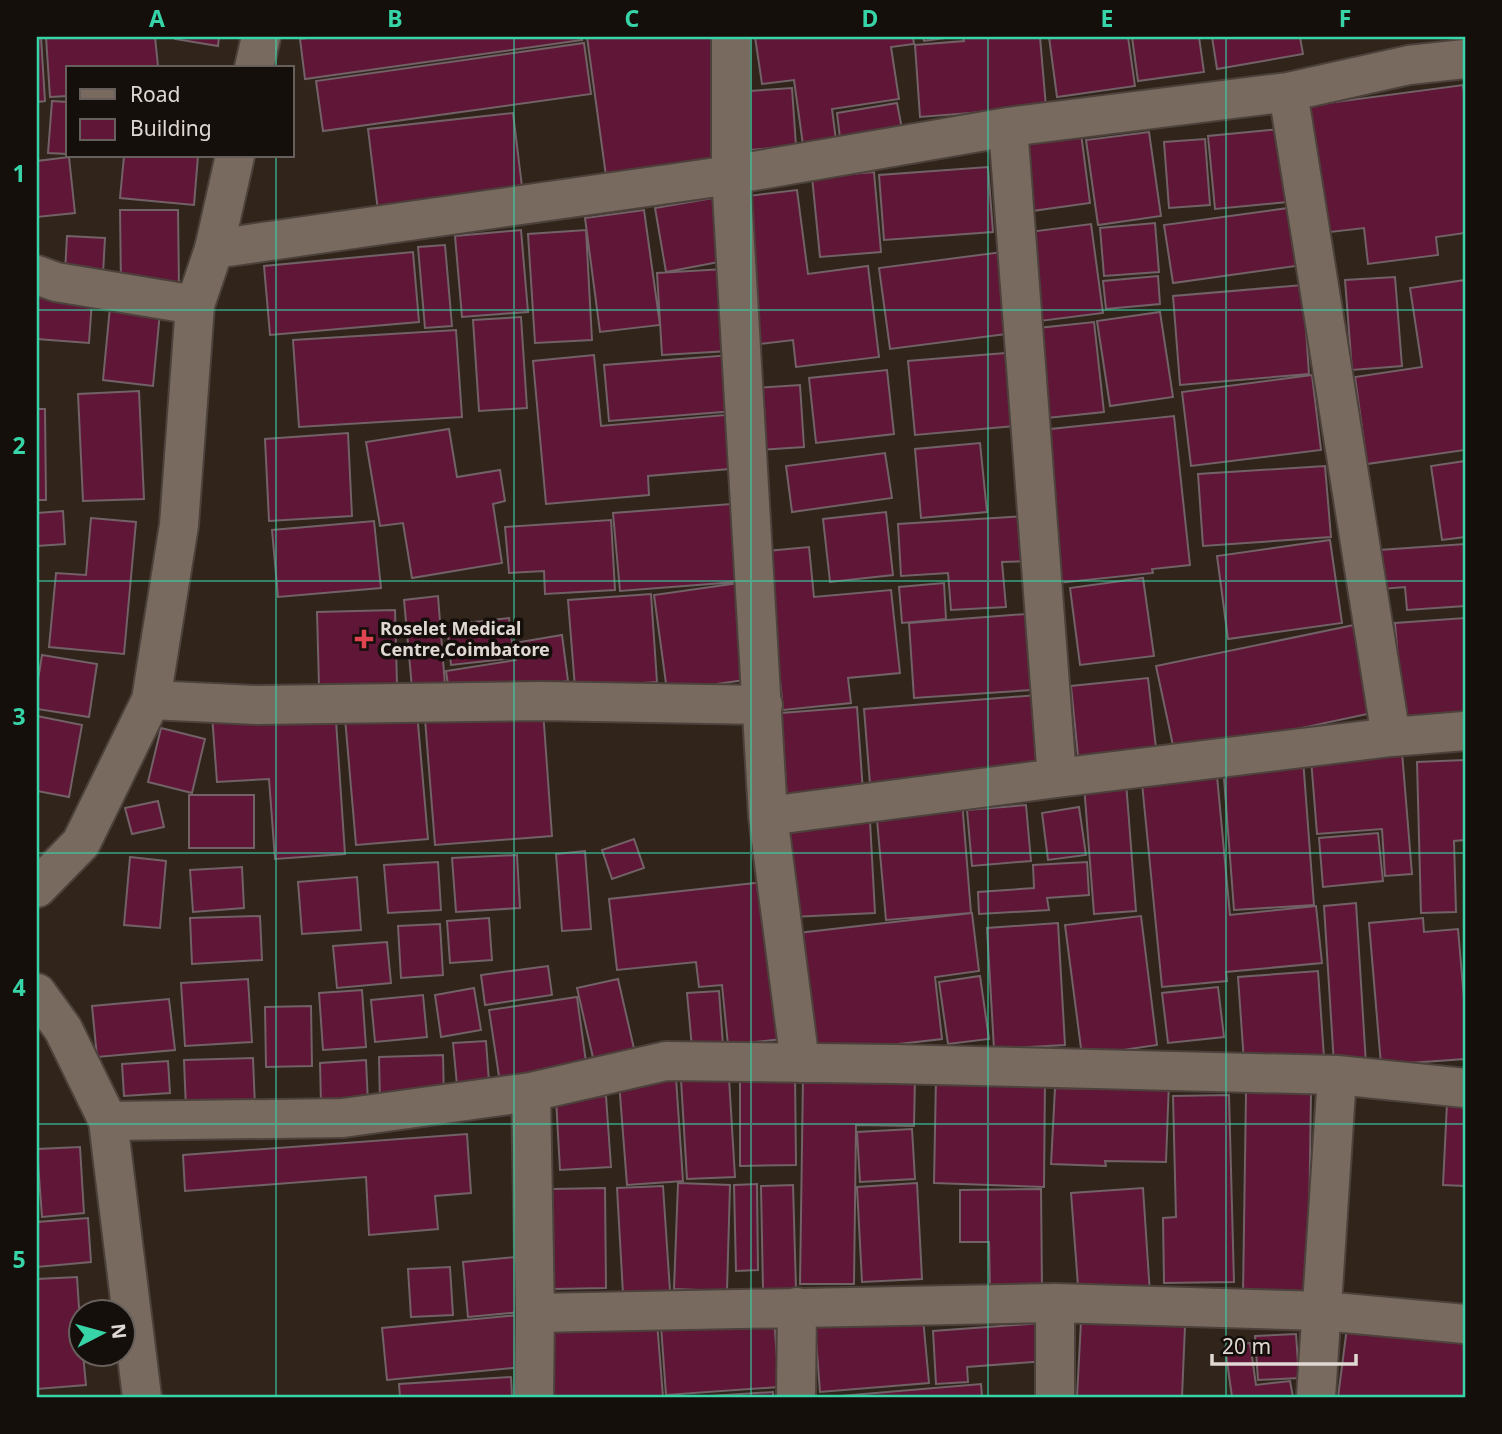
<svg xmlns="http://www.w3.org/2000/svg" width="1502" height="1434" viewBox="0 0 1502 1434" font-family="'Noto Sans',sans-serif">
<rect width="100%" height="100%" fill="#30241b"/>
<path fill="#601737" stroke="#726166" stroke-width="2" d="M37,37H41L45,101L37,102Z
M46,37H155L158,66L111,68H68V96L50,97Z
M175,37H219L218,46L175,39Z
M315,37H581L582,40L305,79L300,39Z
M587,37H719L723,160L606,176Z
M755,37H913L914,44L891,47L899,99L832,109L836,140L803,145L794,80L762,84Z
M923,37H953L924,41Z
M963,37H1040L1046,107L920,117L915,45L964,41Z
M1049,37H1128L1135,86L1057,97Z
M1132,37H1199L1204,72L1138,81Z
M1212,37H1300L1303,54L1217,69Z
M584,43L591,94L323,131L316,81Z
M1463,85L1465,100V233L1436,237L1438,255L1368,264L1364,228L1322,233L1305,106Z
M792,88L796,146L740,151L735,92Z
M52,101L68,102V154L48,153Z
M897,103L902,129L840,138L837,113Z
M513,113L523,195L378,211L368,129Z
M1280,129L1287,202L1215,209L1208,136Z
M1149,132L1161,216L1098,225L1086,140Z
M1081,133L1090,203L1032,211L1023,141Z
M1205,139L1210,205L1169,208L1164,142Z
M124,156H198L194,205L120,198Z
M69,157L75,213L37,217V161Z
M988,167L993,232L884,240L879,175Z
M874,172L881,252L820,257L812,177Z
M797,190L808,274L868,266L879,357L796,367L793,340L759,344L740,197Z
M713,198L724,261L666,272L655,208Z
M1288,208L1296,266L1173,283L1164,225Z
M120,210H178L179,286L121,287Z
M644,210L660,325L600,332L585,218Z
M1155,223L1159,272L1104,276L1100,228Z
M1091,224L1103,313L1040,321L1029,232Z
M521,230L528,312L462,317L455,236Z
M586,230L592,340L535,343L528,234Z
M67,236L105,238L103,274L65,272Z
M445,245L452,326L425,328L418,247Z
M1010,251L1021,332L890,349L879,268Z
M413,252L419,322L270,335L264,266Z
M724,269L729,351L662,355L657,273Z
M1158,276L1160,304L1106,309L1103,281Z
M1395,277L1402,366L1352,370L1345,280Z
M1465,280V450L1367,464L1355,377L1422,367L1410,288Z
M1303,285L1309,374L1180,385L1173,296Z
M37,295L92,300L89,343L37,339Z
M110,307L160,312L153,386L103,380Z
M1160,312L1173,397L1110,406L1097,321Z
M521,317L527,408L479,411L473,320Z
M1094,322L1104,412L1047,418L1038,328Z
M456,330L462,417L299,427L293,340Z
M1019,352L1025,425L915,435L908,361Z
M594,355L601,426L736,414L741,468L648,476L649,495L546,504L533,361Z
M731,355L735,411L609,421L604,365Z
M887,370L894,434L816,443L809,378Z
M1312,375L1321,450L1191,466L1182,392Z
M800,385L804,447L760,450L756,388Z
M139,391L144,499L83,501L78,394Z
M37,409H45L46,500H37Z
M1174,416L1190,565L1152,569L1153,573L1058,583L1041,430Z
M449,429L457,477L500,470L505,501L493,504L502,563L412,578L403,523L380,526L366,442Z
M348,433L352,516L269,521L265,439Z
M980,443L987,512L921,518L915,449Z
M885,453L892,498L792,512L786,466Z
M1465,461V537L1442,540L1431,466Z
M1325,466L1331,537L1203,546L1198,474Z
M731,504L736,582L620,591L613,513Z
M63,511L65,544L37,546V513Z
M886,512L893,575L830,582L823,519Z
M1026,516L1028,561L1002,562L1006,607L951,610L948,573L901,576L898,524Z
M91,518L136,522L124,654L49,647L56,573L86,575Z
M611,520L615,590L545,594L544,571L509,573L505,527Z
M374,521L381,588L278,597L272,530Z
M1330,540L1342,623L1228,639L1217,556Z
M1465,544V606L1407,610L1405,587L1382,589L1379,550Z
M809,547L814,597L891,590L900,673L848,678L851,703L783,710L767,551Z
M1143,578L1154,656L1080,665L1070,588Z
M739,583L752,679L667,691L654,595Z
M944,583L946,619L902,623L899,587Z
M651,594L657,682L575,688L568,600Z
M438,596L445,685L412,688L404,600Z
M395,610L397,684L319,686L317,612Z
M1026,614L1032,690L914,698L909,623Z
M509,618L514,658L451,665L447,625Z
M1465,618V715L1403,720L1395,623Z
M1354,625L1372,713L1175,755L1156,666Z
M562,635L568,681L450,699L446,671L516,660L514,643Z
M42,655L97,664L89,717L37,709V686Z
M1148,678L1156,748L1078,756L1071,686Z
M1037,695L1044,770L870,784L864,709Z
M335,706L345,854L275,859L269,779L217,782L212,715Z
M857,707L863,792L787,798L781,713Z
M543,710L552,836L435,845L425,719Z
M417,712L428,839L356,845L345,718Z
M37,716L82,725L69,797L37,791Z
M161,728L205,739L192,793L148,782Z
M1402,752L1412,874L1385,876L1382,829L1317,834L1311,759Z
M1303,759L1314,905L1234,910L1223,765Z
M1465,760V840L1454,841L1456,912L1421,913L1417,762Z
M1216,765L1230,915L1316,906L1322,963L1226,972L1227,981L1162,987L1141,773Z
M1126,782L1136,911L1094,914L1084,785Z
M189,795H254V848H189Z
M158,801L164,827L132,834L125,808Z
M962,801L971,913L886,920L876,809Z
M1026,805L1031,861L972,866L967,810Z
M1079,807L1086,855L1048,860L1042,813Z
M870,821L875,913L792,917L787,825Z
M1378,833L1383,881L1323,887L1319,838Z
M634,839L644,868L612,879L602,850Z
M585,851L591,929L562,931L556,854Z
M517,855L520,908L456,912L452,858Z
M130,857L166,861L160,928L124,925Z
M438,862L441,910L388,913L384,865Z
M1087,862L1089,895L1047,898L1049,910L979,914L978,892L1034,888L1033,865Z
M242,867L244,908L193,912L190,870Z
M357,877L361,930L302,934L298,882Z
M773,881L791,1038L728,1045L722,985L699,987L696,962L617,970L609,899Z
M1356,903L1366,1064L1334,1065L1324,906Z
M972,913L979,971L935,977L942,1039L812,1054L798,933Z
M260,916L262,960L192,964L190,918Z
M1141,916L1157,1045L1082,1056L1065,925Z
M489,918L492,960L450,963L447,921Z
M1423,918L1424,932L1458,929L1465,1010V1059L1381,1065L1369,923Z
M1058,923L1065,1045L994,1049L987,928Z
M440,924L443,975L401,978L398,926Z
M387,942L391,983L337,988L333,946Z
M548,966L552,995L485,1005L481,975Z
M1318,971L1324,1057L1244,1062L1238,977Z
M980,976L989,1039L948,1044L939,982Z
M248,979L252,1042L185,1046L181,983Z
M618,979L635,1053L594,1062L577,988Z
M1218,987L1224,1037L1168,1043L1162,993Z
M474,988L481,1030L441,1037L435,995Z
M362,990L366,1047L323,1050L319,993Z
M719,991L723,1045L692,1048L687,993Z
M423,995L427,1037L375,1042L371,1000Z
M577,997L587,1069L500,1083L489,1010Z
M169,999L175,1050L97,1057L92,1006Z
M311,1006L312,1066L266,1067L265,1007Z
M486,1041L489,1082L457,1085L453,1043Z
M443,1055L444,1100L380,1103L379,1057Z
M253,1058L255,1107L186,1109L184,1060Z
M366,1060L368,1103L321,1105L320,1063Z
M168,1061L170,1093L124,1096L122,1064Z
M740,1071H795L796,1165L740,1166Z
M803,1076L915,1078L914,1126L856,1125L854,1284H800Z
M936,1077L1045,1078L1044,1187L934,1183Z
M676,1078L683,1181L627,1185L619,1082Z
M729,1078L735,1177L687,1179L681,1080Z
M1114,1079L1169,1081L1166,1162L1105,1161L1106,1166L1051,1164L1055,1088L1115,1089Z
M1246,1092L1311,1093L1308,1294L1243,1293Z
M1229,1095L1234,1282L1164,1283L1163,1218L1176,1217L1173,1096Z
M606,1096L611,1167L560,1170L556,1099Z
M1447,1103H1465V1186L1443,1185Z
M912,1129L915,1179L860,1182L857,1132Z
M467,1134L471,1193L435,1196L438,1229L369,1235L366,1177L185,1191L183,1155Z
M80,1147L84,1213L42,1217L37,1149Z
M678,1183L730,1185L727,1291L674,1289Z
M917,1183L922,1279L862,1282L857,1187Z
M757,1184L758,1270L736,1271L734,1185Z
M793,1185L796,1289L763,1290L761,1186Z
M663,1186L670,1291L623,1294L617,1188Z
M605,1188L606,1288L553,1289L551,1189Z
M1143,1188L1150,1294L1079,1299L1071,1193Z
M1041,1189L1042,1288L990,1289L989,1242H960V1190Z
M88,1218L91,1262L37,1267V1222Z
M515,1257L520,1312L468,1317L463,1262Z
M450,1267L453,1315L411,1317L408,1269Z
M77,1277L80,1323V1354H83L86,1385L37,1389V1279Z
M519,1315L523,1367L387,1380L382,1328Z
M774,1317L779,1387L666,1395L661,1326Z
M923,1318L929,1383L820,1392L815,1326Z
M1081,1321L1185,1326L1182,1397H1077Z
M657,1322L663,1397H552L547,1329Z
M1043,1323L1046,1361L967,1367L968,1382L936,1384L933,1331Z
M1347,1327L1465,1342V1397H1338Z
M1296,1334L1299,1378L1258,1380L1255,1336Z
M1250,1343L1256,1385L1290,1381L1293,1397H1232L1225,1347Z
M511,1377L512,1397H400L399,1384Z
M981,1384L982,1397H828Z
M773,1392V1397H693Z"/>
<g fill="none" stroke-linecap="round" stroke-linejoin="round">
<g stroke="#4c423b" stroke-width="42">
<path id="minor" d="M731,37V175L768,816L800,1063
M1288,92L1391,737
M1008,127L1057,778
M214,249L731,175L1008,127L1288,92L1409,65L1465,59
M37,275L56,282L195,305
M151,700L257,705L540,701L763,705
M768,816L1057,778L1391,737L1465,731
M37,993L63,1029L108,1121L343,1118L531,1092L666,1061L893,1064L1337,1075L1465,1088
M531,1092L535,1313L534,1397
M108,1121L142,1397
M535,1313L1055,1303L1322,1311L1465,1324
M796,1397L797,1307
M1055,1397V1303
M1316,1397L1337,1075"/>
</g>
<g stroke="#4c423b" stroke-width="42">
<path id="tertiary" d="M254,68L261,37
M37,888L81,843L151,700L179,525L195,305L214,249L235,156"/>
</g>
<use href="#minor" stroke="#796a60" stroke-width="38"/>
<use href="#tertiary" stroke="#796a60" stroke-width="38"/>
</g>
<path fill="none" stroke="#36d4a7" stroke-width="2" stroke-opacity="0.55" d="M276,37V68M514,37V1397M751,37V1397M988,37V1397M1226,37V1397M276,156V1397M37,310H1465M37,581H1465M37,853H1465M37,1124H1465"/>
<path fill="#e0444e" stroke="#140f0b" stroke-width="2.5" d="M360.5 628.5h7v7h7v7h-7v7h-7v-7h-7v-7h7z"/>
<g text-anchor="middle" stroke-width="7" stroke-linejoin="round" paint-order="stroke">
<g font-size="18" font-weight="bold" fill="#e0d8d2" stroke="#140f0b" text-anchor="start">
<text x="380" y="635">Roselet Medical<tspan x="380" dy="21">Centre,Coimbatore</tspan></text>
</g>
</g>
<rect width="1502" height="1434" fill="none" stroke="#140f0b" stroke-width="77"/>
<rect x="66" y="66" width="228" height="91" fill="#140f0b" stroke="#665f5b" stroke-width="2"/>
<rect x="80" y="89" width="35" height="10" fill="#796a60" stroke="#665f5b" stroke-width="2"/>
<text x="130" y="102" font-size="21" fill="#e0d8d2">Road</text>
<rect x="80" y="119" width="35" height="21" fill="#601737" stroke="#665f5b" stroke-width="2"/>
<text x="130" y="136" font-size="21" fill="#e0d8d2">Building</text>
<g transform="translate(102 1333) rotate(84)"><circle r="33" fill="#140f0b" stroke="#665f5b" stroke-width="2"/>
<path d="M0-5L12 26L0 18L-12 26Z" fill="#36d4a7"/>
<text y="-10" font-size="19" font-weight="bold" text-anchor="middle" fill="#e0d8d2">N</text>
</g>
<path d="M1212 1354v10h144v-10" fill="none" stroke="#e0d8d2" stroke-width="3.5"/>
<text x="1222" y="1354" font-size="21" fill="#e0d8d2" stroke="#140f0b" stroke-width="5" paint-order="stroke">20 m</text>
<rect x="38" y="38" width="1426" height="1358" fill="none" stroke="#36d4a7" stroke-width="2.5"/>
<g font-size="23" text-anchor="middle" font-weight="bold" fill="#36d4a7">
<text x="157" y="27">A</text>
<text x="395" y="27">B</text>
<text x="632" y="27">C</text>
<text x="870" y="27">D</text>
<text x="1107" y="27">E</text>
<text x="1345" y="27">F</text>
<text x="19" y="182">1</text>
<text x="19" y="454">2</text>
<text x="19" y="725">3</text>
<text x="19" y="996">4</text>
<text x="19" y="1268">5</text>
</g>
</svg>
